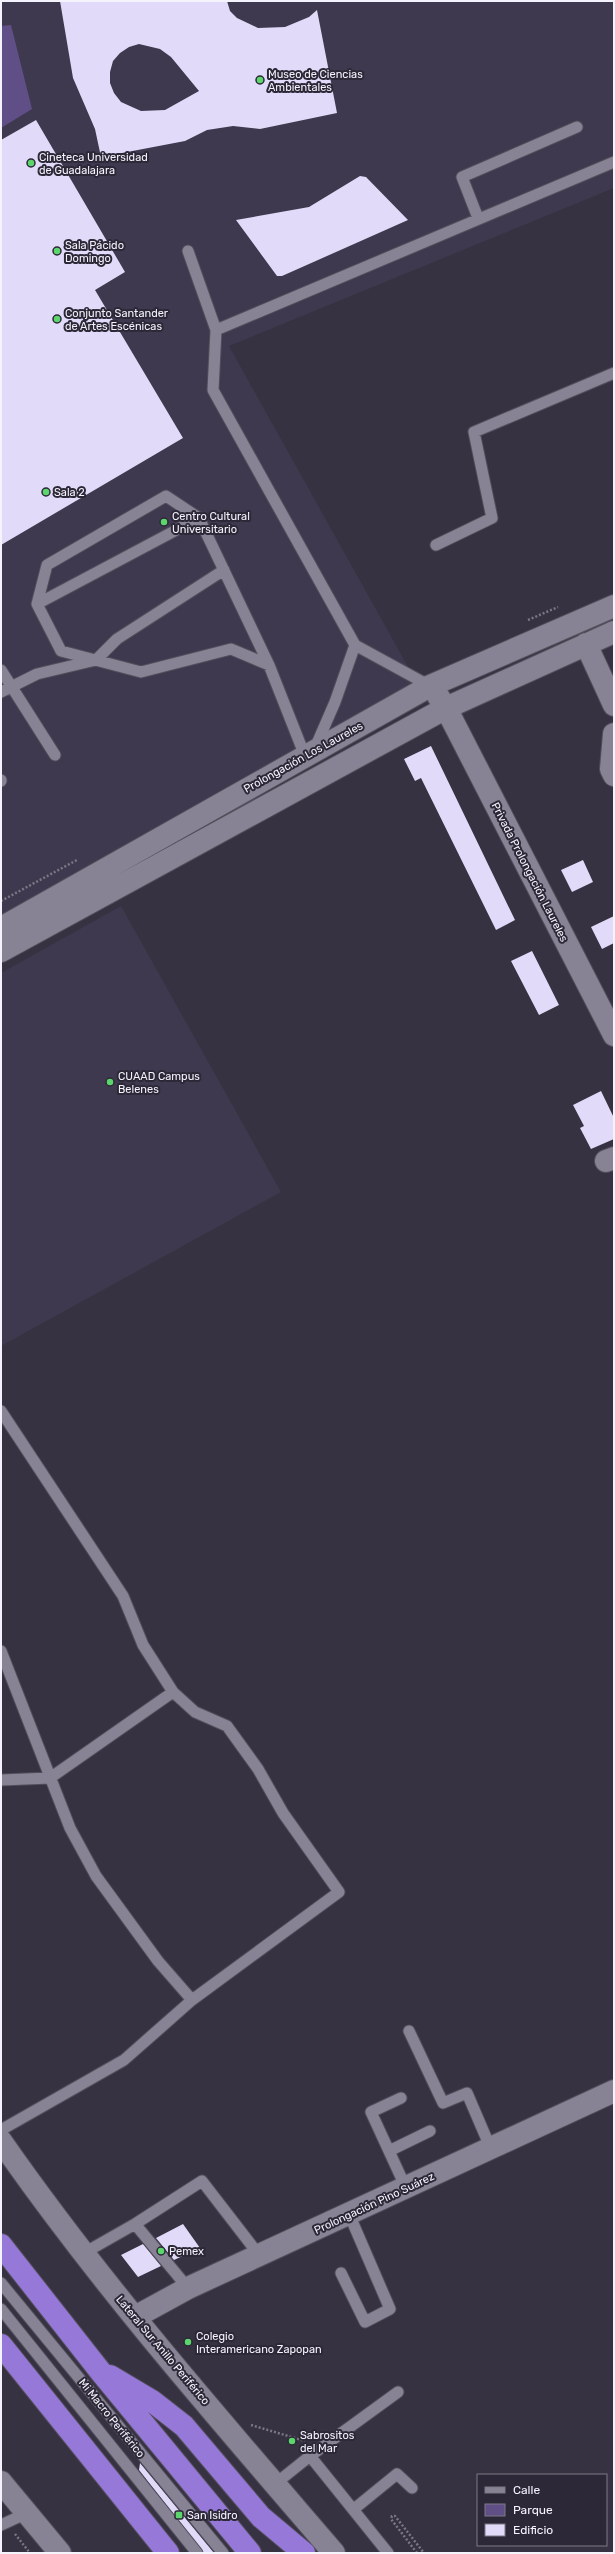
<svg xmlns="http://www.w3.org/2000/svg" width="615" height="2554" viewBox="0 0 615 2554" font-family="Rubik,sans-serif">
<rect width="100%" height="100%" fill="#363241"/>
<path fill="#3e394e" d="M1,1H614V188L229,346L426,699L1,936Z
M121,906L281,1192L1,1346V973Z"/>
<path fill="#604f87" d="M11,25L32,109L1,128V26Z"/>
<path fill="#e1daf8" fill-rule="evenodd" d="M60,1H227L230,11L237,18L258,28L285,27L309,17L317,10L337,113L260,129L233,126L207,130L185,141L101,157L95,129L73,78ZM139,44L160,49L171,57L199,91L165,110L141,111L121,102L114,93L110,83V72L113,61L120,53L129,47Z
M36,120L125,272L95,290L183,438L1,545V140Z
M360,176L366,177L408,220L282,276H277L236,220L309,207Z
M431,746L515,920L496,930L421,778L415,781L404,759Z
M583,860L593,882L572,892L561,870Z
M614,916V943L602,949L591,927Z
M532,951L559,1005L539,1015L511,961Z
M601,1091L614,1118V1139L591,1149L580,1128L584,1126L573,1105Z
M183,2224L200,2248L174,2260L156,2238Z
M143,2244L161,2266L138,2277L121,2255Z
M140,2463L214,2553H204L139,2470Z"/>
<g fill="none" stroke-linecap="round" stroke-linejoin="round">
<g stroke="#524e5b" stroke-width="13">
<path id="lane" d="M478,218L462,177L577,127
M188,251L216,330
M199,518L166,496L47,565L37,604L61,651L141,672L231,649L269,665
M436,545L492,518L474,432L614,373
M37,604L199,518L269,665L305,756
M1,670L55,755
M430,686L355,645L213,390L216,330L614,162
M1,692L37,674L96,660L117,639L224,570
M315,748L335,702L355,645
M1,780V781
M1,1411L123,1596L143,1645L173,1692L195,1712L227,1726L258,1769L283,1813L339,1892L192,2000
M1,1651L70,1828L96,1876L158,1961L192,2000L124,2060L1,2130
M1,1780L50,1778L173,1692
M409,2031L443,2103L467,2093L491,2149
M401,2098L371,2112L406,2188
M389,2151L430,2131
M135,2224L202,2181L259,2255
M84,2253L135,2224L188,2288
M341,2273L365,2322L390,2309L349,2214
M1,2283L223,2553
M1,2309L197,2553
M310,2456L398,2392
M275,2484L310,2456L388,2553
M354,2509L397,2474L412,2488
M1,2525L27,2513"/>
</g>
<g stroke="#524e5b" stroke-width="24">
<path id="street" d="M586,644L614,705
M438,696L446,708L614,1035
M614,734L611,769L614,775
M1,928L430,686L614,606
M1,951L446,708L614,632
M606,1161L614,1158
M135,2317L188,2288L614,2091"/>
</g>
<g stroke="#524e5b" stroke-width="24">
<path id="secondary" d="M1,2141C102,2286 219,2419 334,2553
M1,2482L60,2553"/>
</g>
<g stroke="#524e5b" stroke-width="24">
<path id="highway" d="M1,2245L100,2371L250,2553
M1,2345L168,2553
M110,2376L152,2401L184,2426L261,2517L304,2553"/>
</g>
<path stroke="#7b7784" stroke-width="2.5" stroke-dasharray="2 2" stroke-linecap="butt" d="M528,620L558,607
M1,901L77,860
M251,2425L305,2441
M15,2534L30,2553
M417,2553L391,2519L392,2516H395L424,2553"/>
<use href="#lane" stroke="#878395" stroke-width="11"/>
<use href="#street" stroke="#878395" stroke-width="22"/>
<use href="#secondary" stroke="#878395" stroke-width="22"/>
<use href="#highway" stroke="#9578d7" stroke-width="22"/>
</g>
<g fill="#5cd56d" stroke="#2c2837" stroke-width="1.5">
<circle cx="260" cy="80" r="4"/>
<circle cx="31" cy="163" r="4"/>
<circle cx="57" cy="251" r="4"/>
<circle cx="57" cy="319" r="4"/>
<circle cx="46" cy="492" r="4"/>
<circle cx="164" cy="522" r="4"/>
<circle cx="110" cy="1082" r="4"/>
<circle cx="161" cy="2251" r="4"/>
<circle cx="188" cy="2342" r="4"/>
<circle cx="292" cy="2441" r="4"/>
<rect x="175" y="2511" width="8" height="8" rx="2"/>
</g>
<g text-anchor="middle" stroke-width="4" stroke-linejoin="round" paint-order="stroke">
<g font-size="11" fill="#f5f3fd" stroke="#2c2837" text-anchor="start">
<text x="268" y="78">Museo de Ciencias<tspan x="268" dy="13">Ambientales</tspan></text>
<text x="39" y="161">Cineteca Universidad<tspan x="39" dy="13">de Guadalajara</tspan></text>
<text x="65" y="249">Sala Pácido<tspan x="65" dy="13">Domingo</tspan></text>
<text x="65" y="317">Conjunto Santander<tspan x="65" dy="13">de Artes Escénicas</tspan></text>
<text x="54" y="496">Sala 2</text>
<text x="172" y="520">Centro Cultural<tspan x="172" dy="13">Universitario</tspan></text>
<text x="118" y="1080">CUAAD Campus<tspan x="118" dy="13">Belenes</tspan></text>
<text x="169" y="2255">Pemex</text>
<text x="196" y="2340">Colegio<tspan x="196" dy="13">Interamericano Zapopan</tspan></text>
<text x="300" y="2439">Sabrositos<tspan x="300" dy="13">del Mar</tspan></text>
<text x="187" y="2519">San Isidro</text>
</g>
<g font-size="11" fill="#f5f3fd" stroke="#2c2837">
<text transform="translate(303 757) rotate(-29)" y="4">Prolongación Los Laureles</text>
<text transform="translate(530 872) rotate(63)" y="4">Privada Prolongación Laureles</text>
<text transform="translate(374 2203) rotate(-25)" y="4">Prolongación Pino Suárez</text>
<text transform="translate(163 2350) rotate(50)" y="4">Lateral Sur Anillo Periférico</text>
<text transform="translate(112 2418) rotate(51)" y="4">Mi Macro Periférico</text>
</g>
</g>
<rect width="615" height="2554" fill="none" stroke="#f5f3fd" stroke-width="4"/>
<rect x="477" y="2474" width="130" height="72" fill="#2c2837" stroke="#7c7986"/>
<rect x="485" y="2487" width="20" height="6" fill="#878395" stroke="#7c7986"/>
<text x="513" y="2494" font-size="12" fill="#f5f3fd">Calle</text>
<rect x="485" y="2504" width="20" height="12" fill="#604f87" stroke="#7c7986"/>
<text x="513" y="2514" font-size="12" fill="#f5f3fd">Parque</text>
<rect x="485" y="2524" width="20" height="12" fill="#e1daf8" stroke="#7c7986"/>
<text x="513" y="2534" font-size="12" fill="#f5f3fd">Edificio</text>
</svg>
